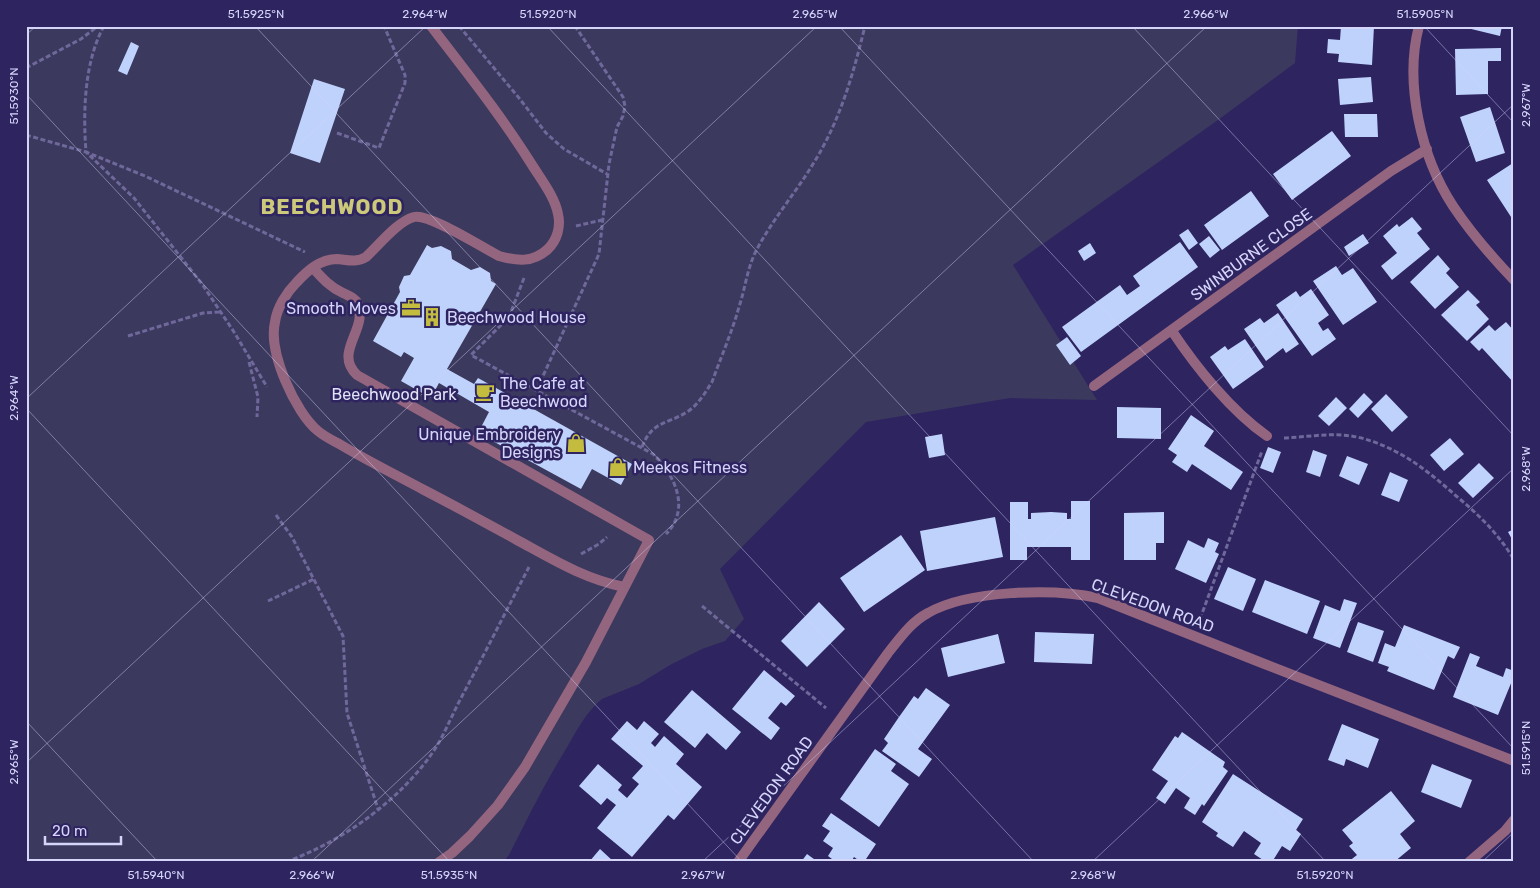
<svg xmlns="http://www.w3.org/2000/svg" width="1540" height="888" viewBox="0 0 1540 888" font-family="Rubik,sans-serif">
<rect width="100%" height="100%" fill="#2d2460"/>
<path fill="#3c395e" d="M26,26H1298L1295,63L1218,120L1013,265L1097,400L1010,398L866,422L720,569L744,619L725,641L702,649L670,665L639,684L602,699C586,712 577,730 566,749C545,783 527,819 509,855L503,862H26Z"/>
<path fill="#bfd2fb" d="M1341,26H1374L1372,65L1338,62L1339,54L1327,53L1328,39L1340,40Z
M1459,26H1502L1500,36Z
M131,42L139,46L127,75L118,71Z
M1501,48V61H1488V94L1456,95L1455,49Z
M1371,77L1373,102L1340,105L1338,79Z
M314,79L345,89L320,163L290,153Z
M1490,107L1505,153L1476,162L1460,117Z
M1344,114H1377L1378,137H1345Z
M1332,131L1351,156L1292,200L1273,174Z
M1513,163L1514,220H1513L1487,180Z
M1251,191L1269,216L1222,250L1204,225Z
M1412,217L1422,229L1417,233L1430,249L1392,280L1381,266L1397,253L1383,236L1397,224L1399,227Z
M1188,229L1198,243L1189,250L1179,235Z
M1363,234L1369,243L1349,256L1344,247Z
M1209,236L1220,250L1210,258L1199,244Z
M1180,242L1198,267L1081,352L1062,327L1120,285L1127,295L1140,286L1133,276Z
M1090,243L1096,253L1084,261L1078,251Z
M427,245L432,248L441,246L451,251L452,259L471,270L480,267L490,273L491,281L496,284L447,369L474,384L478,378L632,464L621,485L592,469L581,489L478,433L489,412L439,383L431,398L401,381L414,358L404,352L401,357L373,341L400,292L399,287L404,276L410,275Z
M1438,255L1450,269L1446,273L1459,287L1435,309L1410,282Z
M1336,266L1342,275L1353,268L1377,302L1343,325L1313,281Z
M1311,289L1329,315L1318,323L1323,331L1328,328L1336,339L1312,356L1276,305L1296,291L1300,297Z
M1468,290L1480,302L1476,305L1489,319L1467,341L1441,315Z
M1278,313L1299,344L1286,353L1283,348L1266,361L1244,329L1260,318L1264,323Z
M1506,322L1514,331V383L1482,348L1479,351L1470,342L1489,325L1495,331Z
M1067,337L1081,356L1070,365L1056,345Z
M1245,339L1264,367L1233,389L1210,357L1225,346L1228,350Z
M1364,393L1373,402L1358,418L1349,409Z
M1386,394L1408,417L1392,432L1371,409Z
M1336,397L1347,408L1329,426L1318,416Z
M1117,407L1161,408V439L1117,438Z
M1191,415L1214,431L1204,446L1243,472L1231,490L1192,464L1187,472L1172,462L1177,455L1168,449Z
M942,434L945,455L929,458L925,437Z
M1450,438L1464,454L1444,471L1430,455Z
M1268,447L1281,452L1273,473L1260,468Z
M1313,450L1327,455L1320,477L1306,472Z
M1347,456L1368,464L1359,485L1339,476Z
M1479,463L1494,478L1473,498L1458,483Z
M1390,472L1408,480L1399,502L1381,495Z
M1071,501H1090V560H1071V547H1027V560H1010V502H1028V519H1031V513L1051,512L1067,513V519H1071Z
M1164,512V543H1156V560H1124V513Z
M995,517L1003,557L927,571L920,531Z
M1514,529V543L1508,532Z
M901,535L925,570L864,612L840,578Z
M1208,538L1219,543L1215,552L1219,554L1206,583L1175,569L1188,540L1204,548Z
M1228,567L1256,579L1243,611L1214,599Z
M1265,580L1320,601L1307,634L1252,612Z
M1344,599L1357,603L1340,648L1313,638L1325,605L1340,611Z
M819,602L845,629L807,667L781,641Z
M1358,622L1384,631L1373,662L1347,652Z
M1404,625L1460,647L1454,659L1448,656L1434,690L1387,671L1389,667L1378,663L1385,643L1395,647Z
M1035,632L1094,634L1092,664L1034,662Z
M998,634L1005,663L948,677L941,648Z
M1470,653L1480,657L1476,666L1503,677L1506,668L1514,671V676L1498,715L1453,697Z
M764,670L795,696L786,706L781,702L768,718L780,728L771,740L732,709Z
M926,688L950,705L918,749L932,759L919,777L882,751L888,743L884,739L899,717L914,696L918,699Z
M692,690L741,732L726,750L707,733L695,748L664,722Z
M627,721L637,730L644,721L659,734L651,743L655,747L664,736L684,754L676,764L702,787L674,820L668,815L632,857L597,828L616,805L607,798L601,805L579,786L598,764L622,785L618,790L627,798L639,784L632,778L643,766L611,739Z
M1342,724L1379,739L1368,768L1346,759L1344,766L1328,760Z
M1182,732L1225,762L1223,767L1228,771L1204,806L1202,804L1195,815L1184,808L1190,798L1176,788L1165,804L1156,798L1168,781L1152,770L1175,736L1178,738Z
M875,749L896,764L891,771L909,784L879,827L840,799Z
M1432,764L1472,780L1461,808L1421,792Z
M1233,774L1303,819L1296,830L1301,834L1290,851L1282,846L1272,862H1266L1254,854L1261,843L1244,831L1233,847L1216,836L1218,833L1202,822Z
M1391,791L1415,821L1400,834L1411,848L1394,862H1348L1357,855L1349,846L1353,843L1342,830Z
M831,813L876,844L864,862H861L854,857L851,862H836L828,856L833,848L823,841L830,831L822,826Z
M600,849L614,862H589Z
M807,854L818,862H801Z"/>
<g fill="none" stroke-linecap="round" stroke-linejoin="round">
<path stroke="#6e689b" stroke-width="3" stroke-dasharray="5 2.5" stroke-linecap="butt" d="M104,26C84,62 83,113 86,152L145,176L305,252
M459,26L519,98L546,133L564,149L607,174
M26,68L81,39L98,26
M337,133L379,148L405,83V75L384,26
M26,135L86,152L134,198L202,284L234,332L267,387
M576,226L602,220
M524,278L509,317L471,355L653,454C675,475 691,509 666,534
M128,336L203,313L220,312
M249,362L258,397L257,417
M537,389L599,254L609,164L617,127L623,116L625,106L623,97L575,26
M1284,438C1308,437 1333,432 1357,437C1396,446 1426,469 1455,495C1478,514 1499,534 1514,560
M642,447C652,421 666,425 687,412C698,405 705,393 712,382C721,357 732,332 739,307C745,289 747,270 755,253C771,221 795,194 813,164C840,121 853,75 865,26
M276,515L292,537L343,636L347,713L378,809
M581,554L599,544L607,537
M268,601L314,579
M702,606L826,708
M1200,619L1262,451
M26,859L30,862
M286,862C343,841 401,800 435,749C445,733 452,715 461,698C484,655 506,611 529,567"/>
<path stroke="#94657f" stroke-width="10" d="M431,26C467,73 503,118 534,168C543,182 555,198 558,214C561,227 557,240 548,249C533,263 517,261 499,256C483,248 429,213 414,217C398,221 379,245 366,257C356,263 348,260 337,259C320,259 307,271 296,283C286,293 277,308 275,322C268,352 295,412 318,431C325,437 334,441 341,445C368,461 396,475 424,490C455,506 486,523 517,540C552,559 584,579 624,587
M313,268C322,278 330,287 343,293C349,296 355,298 358,304C368,330 333,352 357,375L649,540L586,662L525,767L498,805L470,836L452,853L439,862
M1172,331C1196,367 1231,411 1267,436"/>
<path stroke="#94657f" stroke-width="10" d="M1419,26C1404,83 1421,157 1453,206C1471,233 1492,257 1514,280
M1094,386L1391,171L1427,149
M738,862L888,653C900,638 911,622 928,613C968,590 1054,588 1098,598L1262,663L1514,761
M1469,862L1505,831L1514,820"/>
</g>
<path fill="none" stroke="#d5d5fa" stroke-width="1" stroke-opacity="0.45" d="M255,26L1034,862M547,26L1326,862M839,26L1514,749M1132,26L1514,436M1424,26L1514,123M26,35L36,26M26,94L742,862M26,399L426,26M26,408L450,862M26,721L158,862M26,763L817,26M311,862L1207,26M702,862L1514,104M1092,862L1514,468M1482,862L1514,832"/>
<defs>
<g id="office-bare" transform="scale(1.5)"><path d="M-6-3h4V-5.5h4V-3h4V5H-6ZM-1-4.5V-3h2v-1.5ZM-6 0V1H6V0Z" fill="#c4bc3e" stroke="#2d2460" stroke-width="2.5" paint-order="stroke"/></g>
<g id="building-bare" transform="scale(1.5)"><path d="M-4-6H4V6H1V3H-1V6H-4ZM-2.5-4.3h1.7v1.8h-1.7ZM.8-4.3h1.7v1.8H.8ZM-2.5-1h1.7V.8h-1.7ZM.8-1h1.7V.8H.8Z" fill="#c4bc3e" stroke="#2d2460" stroke-width="2.5" paint-order="stroke"/></g>
<g id="cafe-bare" transform="scale(1.5)"><path d="M-5.5-4.5H6V0H3Q3 3.5 0 3.5H-2.5Q-5.5 3.5-5.5 0ZM3-3.2v2h1.7v-2ZM-6 4.5H4V6H-6Z" fill="#c4bc3e" stroke="#2d2460" stroke-width="2.5" paint-order="stroke"/></g>
<g id="shop-bare" transform="scale(1.5)"><path d="M-5-2.5h2.3a2.7 3.5 0 0 1 5.4 0H5L5.5 6h-11ZM-1.5-2.5h3a1.5 2.3 0 0 0-3 0Z" fill="#c4bc3e" stroke="#2d2460" stroke-width="2.5" paint-order="stroke"/></g>
</defs>
<g fill-rule="evenodd">
<use href="#office-bare" x="411" y="308"/>
<use href="#building-bare" x="432" y="317"/>
<use href="#cafe-bare" x="485" y="392"/>
<use href="#shop-bare" x="576" y="443"/>
<use href="#shop-bare" x="618" y="467"/>
</g>
<g text-anchor="middle" stroke-width="5" stroke-linejoin="round" paint-order="stroke">
<g font-size="16" fill="#d5d5fa" stroke="#2d2460">
<text transform="translate(1251 254) rotate(-36)" y="6">SWINBURNE CLOSE</text>
<text transform="translate(1153 605) rotate(20)" y="6">CLEVEDON ROAD</text>
<text transform="translate(771 790) rotate(-54)" y="6">CLEVEDON ROAD</text>
</g>
<g font-size="16" fill="#d5d5fa" stroke="#2d2460" text-anchor="start">
<text x="396" y="314" text-anchor="end">Smooth Moves</text>
<text x="447" y="323">Beechwood House</text>
<text x="500" y="389">The Cafe at<tspan x="500" dy="18">Beechwood</tspan></text>
<text x="561" y="440" text-anchor="end">Unique Embroidery<tspan x="561" dy="18">Designs</tspan></text>
<text x="633" y="473">Meekos Fitness</text>
</g>
<g font-size="16" fill="#e2e2f5" stroke="#2d2460">
<text x="394" y="400">Beechwood Park</text>
</g>
<g font-size="21" font-weight="bold" letter-spacing="1" fill="#cdc97b" stroke="#2d2460">
<text x="332" y="214">BEECHWOOD</text>
</g>
</g>
<rect width="1540" height="888" fill="none" stroke="#2d2460" stroke-width="55"/>
<path d="M45 836v8h76v-8" fill="none" stroke="#d5d5fa" stroke-width="2.5"/>
<text x="52" y="836" font-size="15" fill="#d5d5fa" stroke="#2d2460" stroke-width="4" paint-order="stroke">20 m</text>
<rect x="28" y="28" width="1484" height="832" fill="none" stroke="#d5d5fa" stroke-width="2"/>
<g font-size="12" text-anchor="middle" fill="#d5d5fa">
<text x="256" y="18">51.5925°N</text>
<text x="425" y="18">2.964°W</text>
<text x="548" y="18">51.5920°N</text>
<text x="815" y="18">2.965°W</text>
<text x="1206" y="18">2.966°W</text>
<text x="1425" y="18">51.5905°N</text>
<text transform="translate(14 96) rotate(-90)" y="4">51.5930°N</text>
<text transform="translate(1526 105) rotate(-90)" y="4">2.967°W</text>
<text transform="translate(14 398) rotate(-90)" y="4">2.964°W</text>
<text transform="translate(1526 469) rotate(-90)" y="4">2.968°W</text>
<text transform="translate(1526 748) rotate(-90)" y="4">51.5915°N</text>
<text transform="translate(14 762) rotate(-90)" y="4">2.965°W</text>
<text x="156" y="879">51.5940°N</text>
<text x="312" y="879">2.966°W</text>
<text x="449" y="879">51.5935°N</text>
<text x="703" y="879">2.967°W</text>
<text x="1093" y="879">2.968°W</text>
<text x="1325" y="879">51.5920°N</text>
</g>
</svg>
